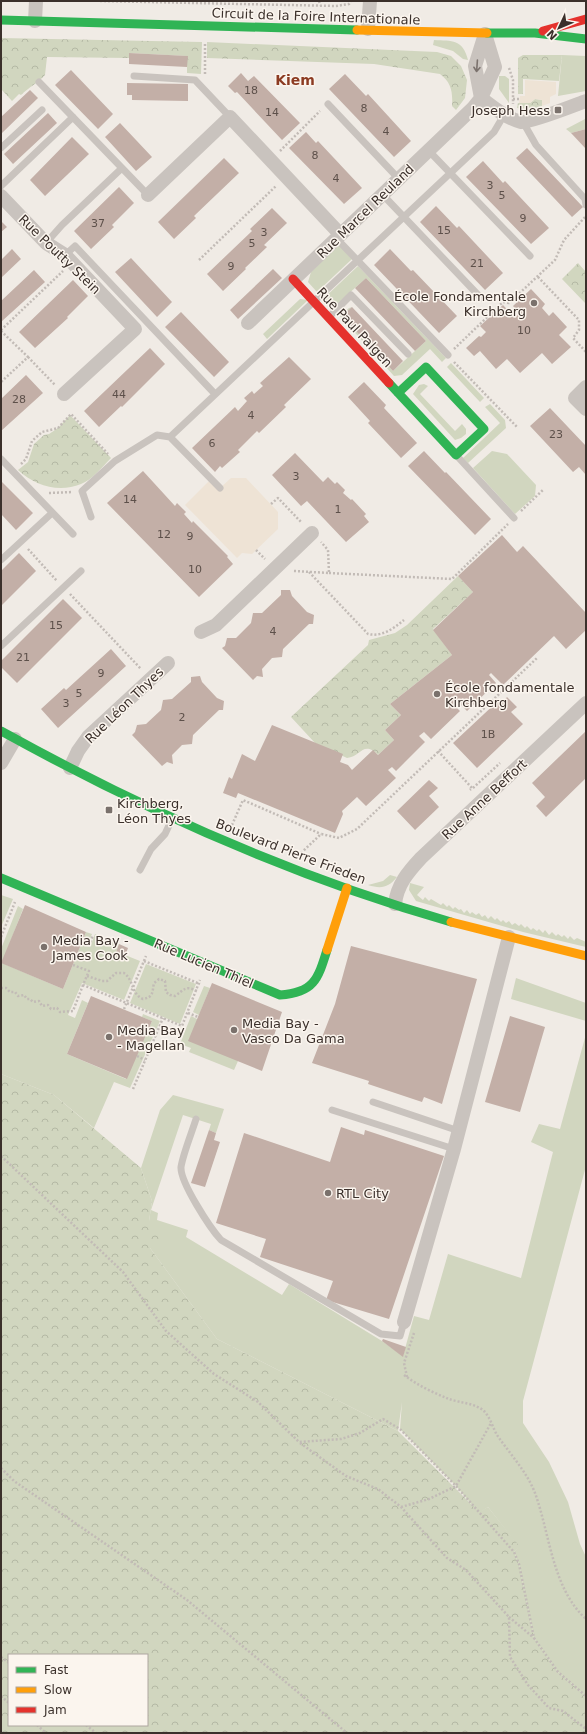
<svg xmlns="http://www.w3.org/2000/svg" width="587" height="1734" viewBox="0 0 587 1734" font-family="'DejaVu Sans',sans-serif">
<defs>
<pattern id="forest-crowns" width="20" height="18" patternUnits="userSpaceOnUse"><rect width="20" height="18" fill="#d1d6bf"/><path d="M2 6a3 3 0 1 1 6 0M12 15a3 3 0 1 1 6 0" fill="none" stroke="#b4b8a4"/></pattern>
</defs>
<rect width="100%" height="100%" fill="#f0ebe5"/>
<path fill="#d1d6bf" d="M434,40C452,41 463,39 468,60L463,59L453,51L433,45Z
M562,55L586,56V91L558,96Z
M499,76H505L509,79V103L499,89Z
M585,116H586V129L571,133L566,129L585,119Z
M339,245L352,259L317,292L308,282L311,272Z
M358,266L446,358L442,362L430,349L402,375L394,376L340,316L349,308L352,307L343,317L393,371L426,341L366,278L335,306H330L322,300Z
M300,299L308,300L267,339L263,334Z
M451,363L484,398L480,402L447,367Z
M424,384L428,386L420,394L455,431L462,424L466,429V434L461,438L455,440L413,394L419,385Z
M490,404L505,420L506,428L468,463L463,458L500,423L485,407Z
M492,451L507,454L536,485L535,496L515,514L473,468Z
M390,875L397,877C388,888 381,889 368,885L383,881Z
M410,883L424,887L417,895L423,900L425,897L429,901L431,899L441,905L443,903L447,907L449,905L453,909L455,907L459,910L461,909L464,913L467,910L470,914L472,912L476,915L479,913L482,917L485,915L488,919L491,916L495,920L497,918L501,922L503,920L506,923L509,921L512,925L515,923L519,926L521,924L525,928L527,926L531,930L533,928L537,931L539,929L543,933L545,930L549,935L552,932L556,936L558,934L562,937L564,935L568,939L570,936L574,940L577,938L586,942V947L523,932L416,901L409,890Z
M1,895L13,899L1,927Z
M18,906L23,909L2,963L63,989L86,932L92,934L87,946L90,947L95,934L119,944L115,955L124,959L125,955L140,961L124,1000L82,983L68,1015L75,1018L82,1000L88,1003L67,1054L126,1079L152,1021L142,1017L143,1014L160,1021L130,1088L114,1082L94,1128L54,1095L1,1074V949Z
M146,964L196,984L180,1024L130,1003Z
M516,978L586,1003V1021L511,999Z
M204,986L210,988L199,1015L193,1012Z
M191,1016L197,1019L238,1061L234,1070L189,1052L191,1048L180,1044Z
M586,1034V1166L523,1401V1423L549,1462L568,1502L580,1544L586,1557V1696L558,1672L534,1638L519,1564L514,1552L519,1547L488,1507L479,1513L456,1486L400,1429L402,1402L398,1431L217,1339L150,1248L149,1221L152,1201L141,1168L160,1110L173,1095L224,1109L216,1133L209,1130L211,1124L183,1115L151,1210L158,1213L157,1220L188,1230L186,1237L282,1295L289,1284L382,1341L403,1356L414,1316L429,1320L448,1254L521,1278L553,1152L531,1142L539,1124L560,1129Z"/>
<path fill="url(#forest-crowns)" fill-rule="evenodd" d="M1,38L202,42L201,74L187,73V56L129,53V58L47,57L45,75C38,83 29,87 21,95L19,94L12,101L1,89Z
M207,42L437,52L451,56L461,66L467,80L465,98L456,110L452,106C453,92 451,82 440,74L374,64L207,58Z
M523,55H562L559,81L523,79V94H518V58Z
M535,99L542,100V106L528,110L517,108L518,103H530Z
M578,263L586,272V304L562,279Z
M70,415L111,458C103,466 92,480 81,484C59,493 35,486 18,470L28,462L34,444L44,435L49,434L58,428Z
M458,576L473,592L433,629L452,655L390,704L401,715L385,730L394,740L378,755C363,740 361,757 347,758L315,743L291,717L368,645L369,640L395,633L407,625Z
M1,1074L54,1095L141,1168L152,1201L149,1221L162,1235L150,1248L217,1339L398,1431L479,1512L488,1507L520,1547L514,1552L519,1564L534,1638L558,1672L586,1696V1733H1ZM9,1655H147V1725H9Z"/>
<path fill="#eee3d5" d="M525,80L556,82V94L550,97V103L542,106V100L535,99L530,103H519L520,96H525Z
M231,478H246L278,512V529L252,554L242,553L237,558L185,505L211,479L220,488Z"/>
<path fill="#c3afa7" d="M129,53L188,56L187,67L129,64Z
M71,70L113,114L98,129L55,85Z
M241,73L248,81L254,76L300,123L282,140L237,92L235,93L228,86Z
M345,74L366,96L368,94L411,141L394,157L329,89Z
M127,83L188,84V101L132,100V95H127Z
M30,90L38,98L1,134V117Z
M48,113L57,123L13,164L4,154Z
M120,123L152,157L136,171L105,137Z
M586,129V149L571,133Z
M306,132L316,143L318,141L362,188L344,204L289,148Z
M72,137L89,154L45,196L30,180Z
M527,148L583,207L572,217L516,158Z
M224,158L239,173L194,216L196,218L174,239L158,222Z
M483,161L503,183L505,181L549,228L531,244L466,177Z
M119,187L134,203L112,225L114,227L91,249L74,231Z
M436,206L457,228L459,226L503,273L485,290L420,222Z
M272,208L287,223L264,245L267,247L245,268L246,269L223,291L207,274L252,231L250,229Z
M1,221L7,227L1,232Z
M12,249L21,259L1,278V260Z
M390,249L411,271L413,270L457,316L439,333L374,265Z
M131,258L172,302L157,317L115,272Z
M273,269L282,278L238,319L230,310Z
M34,270L45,282L1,322V301Z
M366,278L426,341L415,351L355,288Z
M73,280L88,296L67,317L68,318L35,348L19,332Z
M531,289L545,304L542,308L549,316L553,312L567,327L559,335L571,347L552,364L542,353L520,373L507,359L496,369L480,351L474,356L466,348L479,336L481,337L486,332L480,326L503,305L515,318L519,313L513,306Z
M352,307L403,361L393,371L342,316Z
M181,312L229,362L214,377L165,327Z
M150,348L165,364L122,407L121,406L99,427L84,411Z
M289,357L311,379L284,405L286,407L259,433L257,431L238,450L240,452L222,468L220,466L215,472L192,448L235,407L238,411L247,401L244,398L252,391L254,394L263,386L260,383Z
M26,375L43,393L1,431V399Z
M364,382L386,405L384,408L417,443L401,458L368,423L370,421L348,397Z
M550,408L586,446V475L579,467L573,472L530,426Z
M424,451L445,473L446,472L491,519L475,535L408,466Z
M295,453L323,482L328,477L335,484L337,482L345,490L343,493L351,500L352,499L366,514L364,516L369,522L346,542L307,501L301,506L272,475Z
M143,471L175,506L177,503L186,512L184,514L192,523L193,521L228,556L227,557L233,564L199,597L107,503Z
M1,481L33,513L16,530L1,514Z
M502,535L517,552L523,546L586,613V630L566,649L554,636L503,685L491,673L489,675L496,683L467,711L459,703L455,706L460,711L431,739L424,732L419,736L425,742L396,771L392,767L388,770L396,778L366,806L357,797L342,811L343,814L335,833L238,793L236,798L223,793L229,777L232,779L242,754L255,761L272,725L343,754L340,762L348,765L352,770L373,750L378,755L394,740L385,730L401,715L390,704L452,655L433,630L473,592L458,576Z
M19,553L36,571L1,606V571Z
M281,590H290L292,596L307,612L314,615L313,624H309L283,649L282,657L272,658L262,669L263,677L257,676L253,680L222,648L225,646L227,638H236L251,623L253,613H262L281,595Z
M63,599L82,618L17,683L1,667V661Z
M111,649L126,666L58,728L41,709L64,688L66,690Z
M200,676L202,682L217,698L224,701L223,710H219L193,735L192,744L182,745L172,755L173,764L167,762L162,766L132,735L135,732L137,725L146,724L161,710L163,700L172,699L191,682V677Z
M507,697L517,707L511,712L523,724L477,768L453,743L500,699L503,702Z
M586,731V778L546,817L536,806L545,797L532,783Z
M429,780L438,788L429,796L439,807L415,830L397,811Z
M25,905L86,932L63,989L1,963Z
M119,944L128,948L124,959L115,955Z
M351,946L477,979L442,1104L424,1097L422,1102L368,1084L369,1081L312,1063L335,1004Z
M212,983L282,1012L262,1071L188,1041Z
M91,996L152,1021L127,1079L67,1054Z
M510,1016L545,1027L520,1112L485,1102Z
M341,1127L364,1135L365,1130L444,1156L389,1319L326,1300L333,1281L260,1257L266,1239L216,1223L244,1133L330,1162Z
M209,1130L216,1133L214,1140L220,1142L205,1187L191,1183Z
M383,1339L406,1347L403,1357L382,1341Z"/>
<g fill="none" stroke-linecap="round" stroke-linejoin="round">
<path stroke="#c2bbb6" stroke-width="2.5" stroke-dasharray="2 2" stroke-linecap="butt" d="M100,1L336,6L349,4L351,1
M319,1L320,5
M509,68L513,80V104
M205,74V43
M513,99H520
M280,151L320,111
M199,260L276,186
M538,277L579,320V330L573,338L586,352
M1,330L63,271
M1,331L28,357L1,382
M454,349L503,302L509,303L555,260L564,240L586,216
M28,357L55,385
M454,362L517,427
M21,464L26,459L32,441L42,432L58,428L71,414L108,454
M49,493L72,492
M271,504L278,498L302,523
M521,511L544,489
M28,549L57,581
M256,550L265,559
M294,571L329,573L328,550L321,542
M309,572L368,634C382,637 393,629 404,620
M329,573L452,579L508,524
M70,594L141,669
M438,751L472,788L470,790
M473,788L500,763
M232,825L243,800L321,834
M301,853L321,834L339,838L357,829L537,658
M1,937L15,902
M89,946L93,935
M144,961L200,984
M73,965L89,971L83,985L182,1026L200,980
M87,976L102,981H107L116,973H124C134,980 131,994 143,999C154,997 152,992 154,983L159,979L165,981L166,992L170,995L175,996C184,990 185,985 197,991
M1,988H6L10,992H15L18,996L24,995L27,999H30L33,1002L39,1001L42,1006L48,1005L51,1009L57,1008L60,1012L73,1011L83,985
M124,1009L146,956
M188,1013L198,1017
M137,1056L145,1060
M133,1089L163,1018
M1,1156L123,1272L166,1331L214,1374L258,1402L299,1442L341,1439L360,1433L383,1419L400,1429L456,1486L514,1552L519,1564L534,1638L558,1672L586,1696
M404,1375C417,1385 434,1393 449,1399C460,1403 475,1403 484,1411C490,1417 493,1428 497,1435C510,1454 527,1472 535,1493C550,1534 552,1588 586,1619
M407,1377L404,1363L414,1333
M300,1443L346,1476L378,1489L401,1507L447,1558L466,1570L509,1617L510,1657L528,1685L549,1708L563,1711L586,1729
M1,1468L14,1481L187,1600L347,1733
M401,1507L429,1499L456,1486L491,1423
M509,1617L534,1638
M1,1657L9,1663
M1,1696L9,1703
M37,1725L46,1733
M86,1725L96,1733
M1,1732L2,1733"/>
<path stroke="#c9c3be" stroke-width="7" d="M134,76L195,80L230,117
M39,82L148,195
M328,104L398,178
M523,122L536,145L585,199L586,205
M1,148L42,110
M428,150L530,256
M1,186L73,117
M382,194L481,298
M336,238L448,355
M46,243L62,225L122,168
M65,255L75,246L215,394
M330,316L351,295L408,354
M170,437L220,488
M457,456L514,518
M1,459L73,534
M91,517L82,491L115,461L157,435L170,437L494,132L504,115
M1,560L52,513
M1,646L81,571
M140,870L151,849L165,834L172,819
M373,1102L459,1131
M332,1110L454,1149
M196,1119C192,1132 183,1154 181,1167C180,1182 210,1228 221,1240L381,1334L400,1336L404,1322"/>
<path stroke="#c9c3be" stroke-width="14" d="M35,21L36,1
M368,29L370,1
M485,34L475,66L481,98C493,107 506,118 521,122C530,123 575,105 586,101
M148,195L230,117L340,234
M1,196L46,243L65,255L135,329L64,394
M248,323L473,108L481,98L495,67L485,34
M586,387L575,398L586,409
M201,632L216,625L312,533
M1,763L15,739
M70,768L78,751L88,737L168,663
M395,904C397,885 408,872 421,858L586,703
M404,1322L454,1149L509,937"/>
<path stroke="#30b455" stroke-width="9" d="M1,20L357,30
M487,33H535L586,39
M389,383C411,407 434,431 456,455L484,429L426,367L398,393
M1,731C144,810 294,877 451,922
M1,878L280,995C314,993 318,979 327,950"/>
<path stroke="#ff9f0a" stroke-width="9" d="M357,30L487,33
M451,922L586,956
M327,950L347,888"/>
<path stroke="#e5322d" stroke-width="9" d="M543,31L586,19
M293,279L389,383"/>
</g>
<defs><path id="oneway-shaft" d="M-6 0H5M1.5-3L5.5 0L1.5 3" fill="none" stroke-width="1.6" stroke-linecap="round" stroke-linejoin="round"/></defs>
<use stroke="#7b726d" href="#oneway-shaft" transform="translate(477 66) rotate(94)"/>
<g fill="#7a716c" stroke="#fbf5ee" stroke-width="1.5">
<rect x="554" y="106" width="8" height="8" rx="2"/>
<circle cx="534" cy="303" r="4"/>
<circle cx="437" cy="694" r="4"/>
<rect x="105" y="806" width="8" height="8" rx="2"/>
<circle cx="44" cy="947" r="4"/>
<circle cx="234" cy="1030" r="4"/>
<circle cx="109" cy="1037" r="4"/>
<circle cx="328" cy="1193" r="4"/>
</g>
<g text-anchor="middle" stroke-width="3" stroke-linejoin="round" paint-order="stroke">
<g font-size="11" fill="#5d504a">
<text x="251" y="94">18</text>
<text x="364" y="112">8</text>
<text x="272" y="116">14</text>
<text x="386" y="135">4</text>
<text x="315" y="159">8</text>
<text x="336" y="182">4</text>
<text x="490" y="189">3</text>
<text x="502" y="199">5</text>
<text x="523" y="222">9</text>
<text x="98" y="227">37</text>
<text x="444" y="234">15</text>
<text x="264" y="236">3</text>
<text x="252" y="247">5</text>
<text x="477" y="267">21</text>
<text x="231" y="270">9</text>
<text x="524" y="334">10</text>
<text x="119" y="398">44</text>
<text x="19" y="403">28</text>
<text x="251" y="419">4</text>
<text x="556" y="438">23</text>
<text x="212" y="447">6</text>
<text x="296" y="480">3</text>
<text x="130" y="503">14</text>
<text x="338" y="513">1</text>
<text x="164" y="538">12</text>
<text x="190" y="540">9</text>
<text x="195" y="573">10</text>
<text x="56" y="629">15</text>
<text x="273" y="635">4</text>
<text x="23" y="661">21</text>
<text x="101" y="677">9</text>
<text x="79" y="697">5</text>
<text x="66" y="707">3</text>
<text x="182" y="721">2</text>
<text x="488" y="738">1B</text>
</g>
<g font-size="13" fill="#3b302b" stroke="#fbf5ee">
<text transform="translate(316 16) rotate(2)" y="5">Circuit de la Foire Internationale</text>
<text transform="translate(365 211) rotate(-44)" y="5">Rue Marcel Reuland</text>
<text transform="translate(60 254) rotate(44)" y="5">Rue Poutty Stein</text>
<text transform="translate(355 327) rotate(47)" y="5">Rue Paul Palgen</text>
<text transform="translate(124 705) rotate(-44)" y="5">Rue Léon Thyes</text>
<text transform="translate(484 799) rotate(-43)" y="5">Rue Anne Beffort</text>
<text transform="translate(291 851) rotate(21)" y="5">Boulevard Pierre Frieden</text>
<text transform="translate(204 963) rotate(23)" y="5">Rue Lucien Thiel</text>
</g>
<g font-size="13" fill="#3b302b" stroke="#fbf5ee" text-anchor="start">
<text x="550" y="115" text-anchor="end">Joseph Hess</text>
<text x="526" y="301" text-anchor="end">École Fondamentale<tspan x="526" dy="15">Kirchberg</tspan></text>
<text x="445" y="692">École fondamentale<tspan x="445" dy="15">Kirchberg</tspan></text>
<text x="117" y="808">Kirchberg,<tspan x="117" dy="15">Léon Thyes</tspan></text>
<text x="52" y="945">Media Bay -<tspan x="52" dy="15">James Cook</tspan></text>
<text x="242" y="1028">Media Bay -<tspan x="242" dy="15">Vasco Da Gama</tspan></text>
<text x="117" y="1035">Media Bay<tspan x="117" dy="15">- Magellan</tspan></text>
<text x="336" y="1198">RTL City</text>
</g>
<g font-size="14" font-weight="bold" fill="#8c3b22" stroke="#fbf5ee">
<text x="295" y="85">Kiem</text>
</g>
</g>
<rect width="587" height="1734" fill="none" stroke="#3b302b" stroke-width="4"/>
<rect x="8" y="1654" width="140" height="72" fill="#fbf5ee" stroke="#aea6a0"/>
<rect x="16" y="1667" width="20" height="6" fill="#30b455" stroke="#aea6a0"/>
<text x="44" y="1674" font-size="12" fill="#3b302b">Fast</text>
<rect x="16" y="1687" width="20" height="6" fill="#ff9f0a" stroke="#aea6a0"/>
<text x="44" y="1694" font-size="12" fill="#3b302b">Slow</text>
<rect x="16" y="1707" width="20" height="6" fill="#e5322d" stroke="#aea6a0"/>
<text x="44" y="1714" font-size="12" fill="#3b302b">Jam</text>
<g transform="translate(559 28) rotate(226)" stroke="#fbf5ee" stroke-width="3" paint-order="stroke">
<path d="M0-3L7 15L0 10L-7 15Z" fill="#3b302b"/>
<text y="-6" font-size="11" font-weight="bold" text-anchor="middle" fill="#3b302b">N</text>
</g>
</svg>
